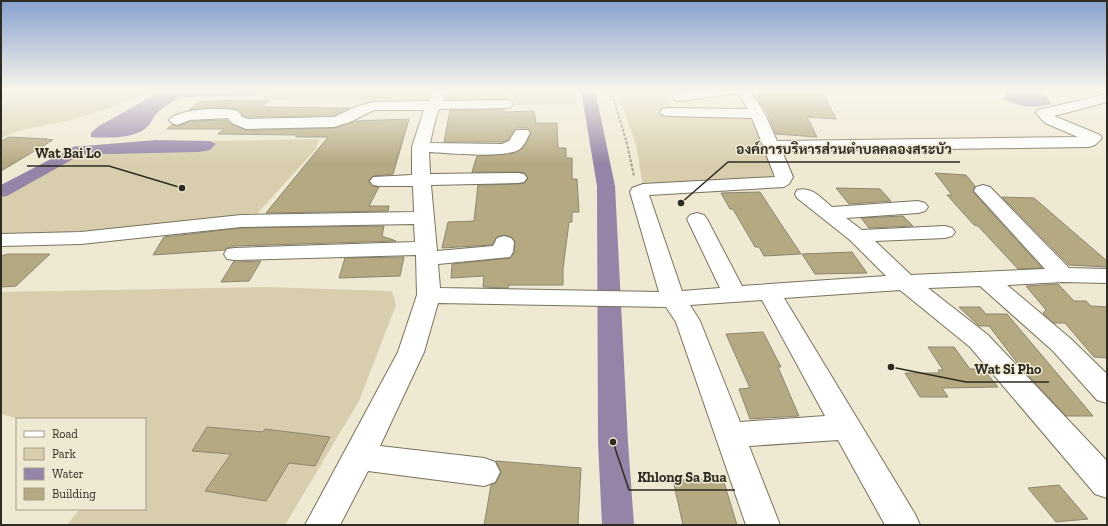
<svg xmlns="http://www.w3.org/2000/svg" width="1108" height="526" viewBox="0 0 1108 526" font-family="'Zilla Slab',Sarabun,serif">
<rect width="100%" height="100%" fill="#efe8d2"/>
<path fill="#d8cead" d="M1,90H154C126,102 99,113 69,120C46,126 23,127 1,138Z
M270,90H430L425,101L418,103L261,100Z
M445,90H574L576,104L439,107Z
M618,93L665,94L674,113L750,116L774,175L769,180L643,186L636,145Z
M319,139L316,149L254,217L84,234L1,235V197L75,156L109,153L199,152L210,150L216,144L210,141Z
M264,287L392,291L396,305L359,401L285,525H67L80,509H145V419H19L1,414V292Z"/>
<path fill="#9584a7" d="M163,90H265L254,95L184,97C174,100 164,106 157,113C153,117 151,124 146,128C133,139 107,138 91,137V133L99,126Z
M1015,90C1028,90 1045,89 1051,104C1031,108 1023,108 1004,99L1007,92Z
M156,140L210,141L216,144L210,150L199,152L63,155V153L72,147Z"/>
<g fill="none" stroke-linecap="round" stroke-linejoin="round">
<path fill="#9584a7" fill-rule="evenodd" d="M581,90H595L615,186L628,442L634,525H602L598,442L597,186Z
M76,146L82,148L84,151L82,154L7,196L1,197V185Z"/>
</g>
<path fill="#b5a981" stroke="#8c8671" d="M757,90H822L836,119L807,117L817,137L776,134L767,112L760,103Z
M236,100L268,101L262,107L350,108L334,116L248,117L243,116L238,110L232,108L213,107L189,110L198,102Z
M450,110H504V112L534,111L536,123H557L558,148H566V158H572V179H577L579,212H572V222H569L563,269V285H509L508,288L483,287L484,276L451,278L452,264L510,258L514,253L515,241L511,237L504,235L497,237L492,245L442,248L448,222L474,221L478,185L518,184L524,183L528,179L525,173L518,172H472L477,156L514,153L523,148L531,134L528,128H516L508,140L502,142H444Z
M409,119L393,174L373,176L368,181L372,186L379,187L369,206H389L388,211L266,213L328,137H296V135L218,134L224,129H167L172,125L178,126L190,121L227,120L231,124L246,130L334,128L355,121Z
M9,137L47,139H45L53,140L1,171V141Z
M935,173L966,175L975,186L973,192L1042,268L1018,269L978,226L974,225L947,195H952Z
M836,188L880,189L891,201L849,204Z
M760,192L781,224L801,254L764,256L759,247H755L733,209H730L721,193Z
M1002,197L1034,198L1107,261V267L1069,265Z
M903,216L913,226L869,228L861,218Z
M384,226L382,236L396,241L235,246L227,248L225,250L153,255L164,237L241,228Z
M852,252L867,273L815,274L802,254Z
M8,254H50L16,286L1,287V256Z
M404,257L400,276L339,278L345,258Z
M234,261L235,262L261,261L249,281L221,282Z
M1058,284L1074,301H1086L1091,306L1107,307V358L1094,357L1065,323H1054L1043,313L1046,310L1026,286Z
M959,307H980L986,314H1007L1093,416H1066L1022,369L989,326H979Z
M763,332L781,367H778L799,416L750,419L739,389L750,388L726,334Z
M928,347H954L970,369H983L998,387L942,388L948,397H920L905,373H940L938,370H943Z
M207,427L263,432L265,429L330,437L315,466L289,463L266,501L205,491L231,454L192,451Z
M496,461L581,468L578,525H484L491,485L496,483L501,473Z
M723,479L737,525H683L673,480Z
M1059,485L1088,519L1056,522L1028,488Z"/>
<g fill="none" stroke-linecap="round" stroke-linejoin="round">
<g stroke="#79735e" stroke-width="2">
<path id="minor" d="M433,90H447L443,101L506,100L511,101L513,104L511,107L506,108L439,109L435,121L430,143L502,144L509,141L516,130H528L530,133C527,138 525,145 520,149C507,159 446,153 429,152L430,174L518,173L524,174L527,178L524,182L518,183L431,185L437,251L493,246L497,238L504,236L511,238L514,242L513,252L510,257L438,264L440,288L659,292L630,192L632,188L643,184L775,177L752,118L667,116L662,115L660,112L662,109L667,108L748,109L738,93L680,101L675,100L673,97L675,94L702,90H750L765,114L777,141L1078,137L1045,123L1036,113L1038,110L1107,94V102L1054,116L1100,135L1102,138L1095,145L1089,147L782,151L793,177L789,184L784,187L649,195L682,291L720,288L687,219L690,215L697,213L704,215L707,219L742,286L886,276L850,240L797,198L795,194L797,190C812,186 821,198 832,207L918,201L925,203L928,207L925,211L918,213L846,218L862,230L945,226L952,228L955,232L952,236L945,238L875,241L911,275L1045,269L974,191L976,187L983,185L990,187L1069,268L1107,269V283L1063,282L1007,285L1071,339L1107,374V403L1097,400L1053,351L980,286L928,288L988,335L1107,461V498L1095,494L970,347L900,290L784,298L915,514L920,525H885L838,440L749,446L780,525H746L676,322L666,307L438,303L424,352L380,446L484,458L495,462L500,472L495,482L484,486L368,471L340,525H305L398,352L417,295L416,255L235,260L227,259L224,254L227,249L235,248L415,242L414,224L241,227L81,244L1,246V234L81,232L241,215L414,212L413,186H379L373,185L370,181L373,177L412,175V147L424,110H374L350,122L334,127L246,129L232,123L228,118L190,120L177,125L172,123L169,120C178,108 225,107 238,111L242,117L248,119L334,117L358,106L374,102L428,101ZM762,300L825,416L740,422L700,321L690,305Z"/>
</g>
<path stroke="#a09b8a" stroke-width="2" stroke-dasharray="3 1.5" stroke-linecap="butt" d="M611,90L627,144L634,176"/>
<use href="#minor" fill="#fff" fill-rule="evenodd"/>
</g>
<linearGradient id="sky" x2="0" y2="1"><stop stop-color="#87a1ce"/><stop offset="0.55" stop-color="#f8f5eb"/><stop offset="1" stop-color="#f8f5eb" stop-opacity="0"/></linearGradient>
<rect width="1108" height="164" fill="url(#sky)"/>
<path fill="none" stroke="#2e2b22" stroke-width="1.5" d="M681 203L728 162H960M182 188L109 166H27M891 367L966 382H1049M613 442L629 490H735"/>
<g fill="#2e2b22" stroke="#efe8d2" stroke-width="1.5">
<circle cx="681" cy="203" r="4"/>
<circle cx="182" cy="188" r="4"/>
<circle cx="891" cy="367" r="4"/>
<circle cx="613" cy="442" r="4"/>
</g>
<g font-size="14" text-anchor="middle" font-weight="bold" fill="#2e2b22" stroke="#efe8d2" stroke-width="3" stroke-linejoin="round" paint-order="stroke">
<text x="844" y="154">องค์การบริหารส่วนตำบลคลองสระบัว</text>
<text x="68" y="158">Wat Bai Lo</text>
<text x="1008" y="374">Wat Si Pho</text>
<text x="682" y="482">Khlong Sa Bua</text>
</g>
<rect width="1108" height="526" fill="none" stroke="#2e2b22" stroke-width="4"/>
<rect x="16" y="418" width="130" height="92" fill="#efe8d2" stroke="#a29c8c"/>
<rect x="24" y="431" width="20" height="6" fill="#ffffff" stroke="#a29c8c"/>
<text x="52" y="438" font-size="12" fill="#2e2b22">Road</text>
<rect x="24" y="448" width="20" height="12" fill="#d8cead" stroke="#a29c8c"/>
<text x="52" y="458" font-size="12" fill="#2e2b22">Park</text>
<rect x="24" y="468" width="20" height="12" fill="#9584a7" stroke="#a29c8c"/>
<text x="52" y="478" font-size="12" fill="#2e2b22">Water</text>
<rect x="24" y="488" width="20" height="12" fill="#b5a981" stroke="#a29c8c"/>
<text x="52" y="498" font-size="12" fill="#2e2b22">Building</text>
</svg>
